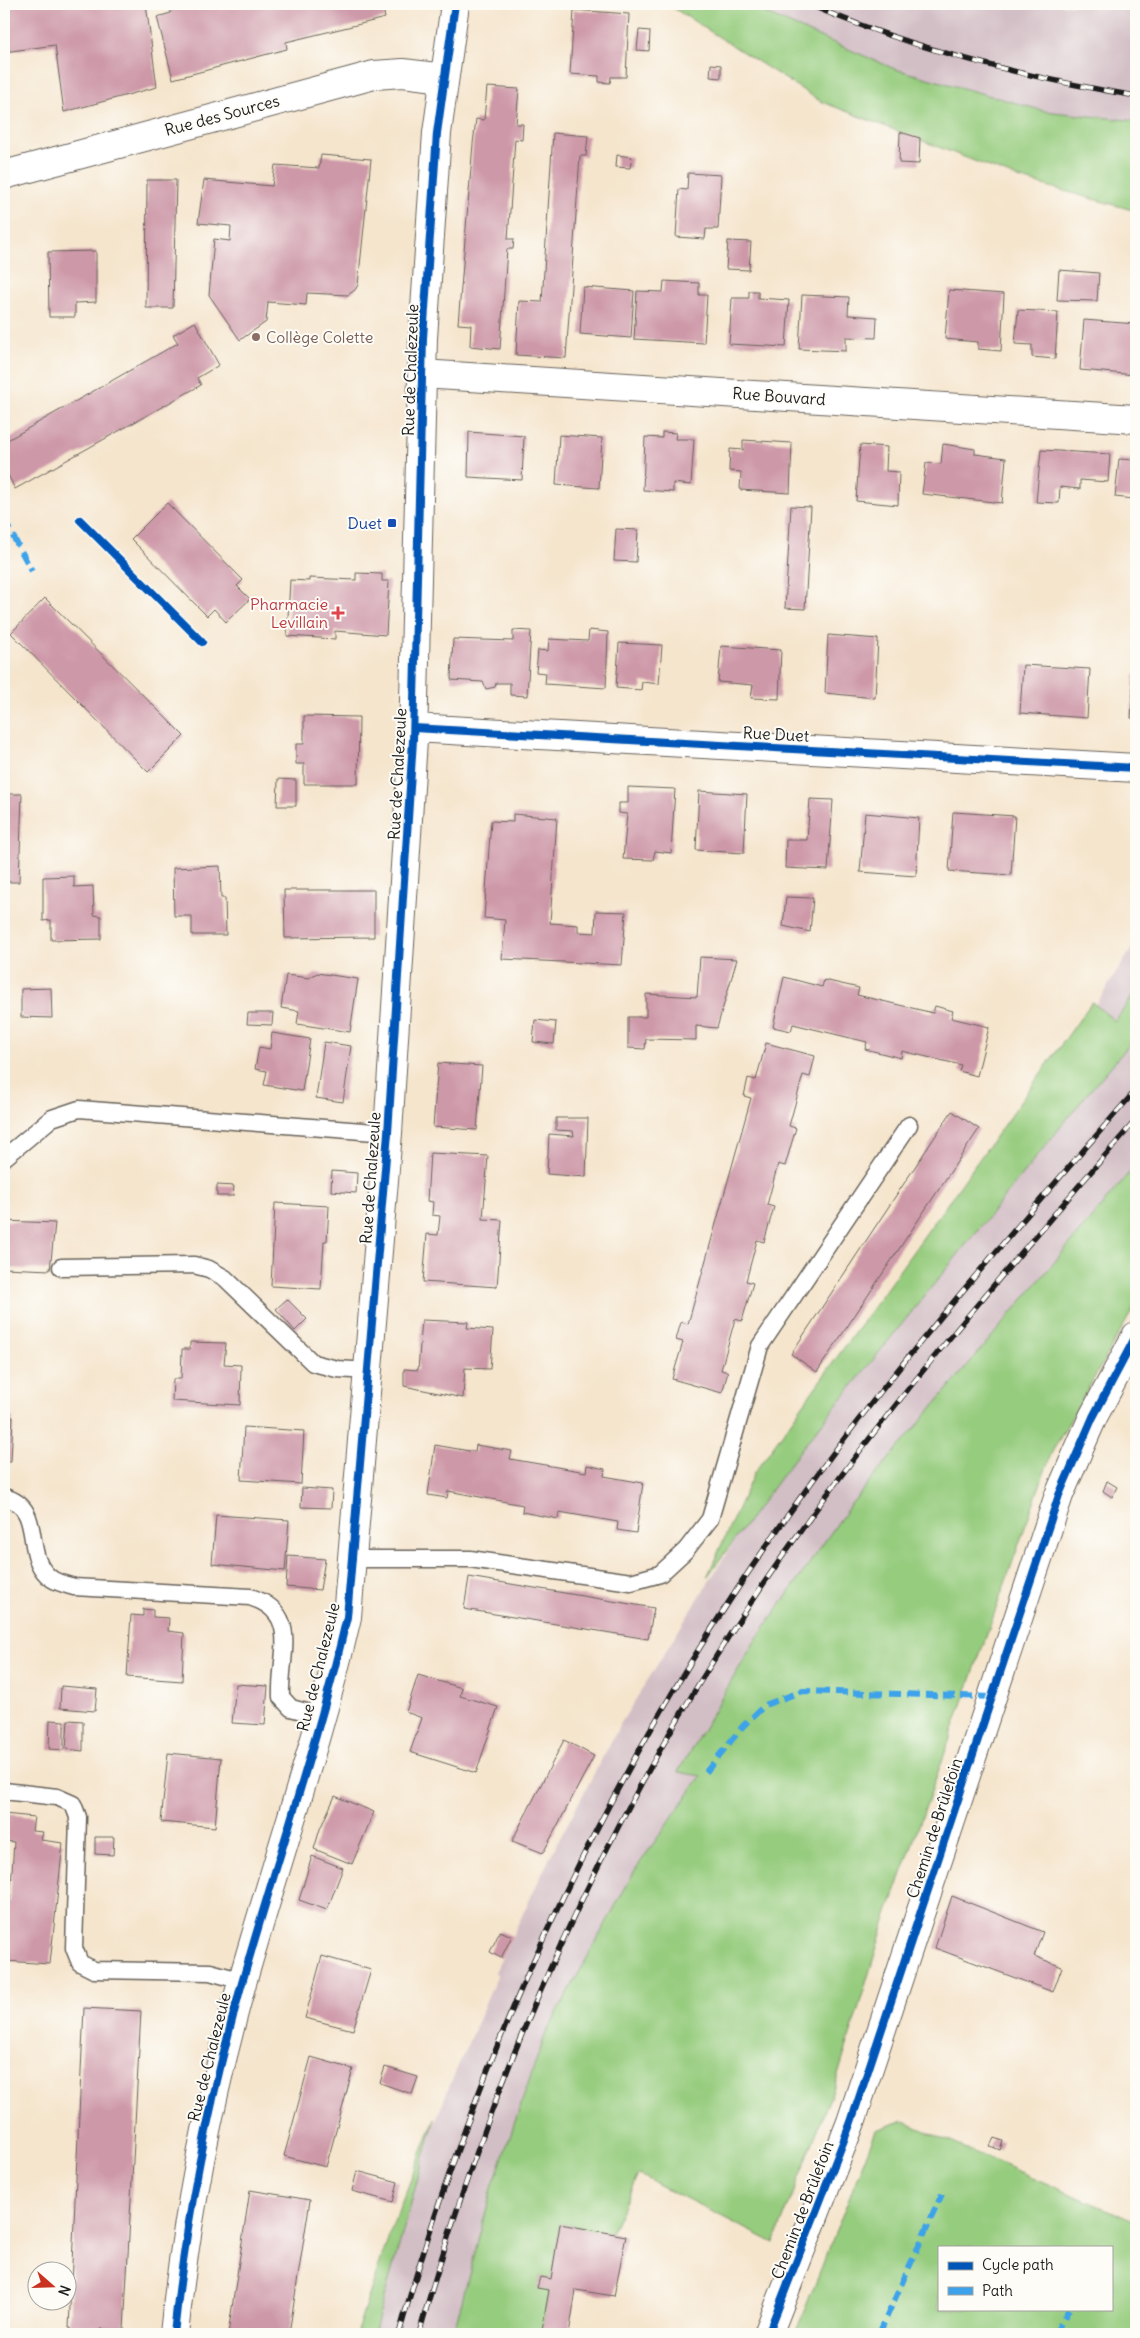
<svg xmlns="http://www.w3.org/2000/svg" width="1140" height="2338" viewBox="0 0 1140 2338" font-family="Delius,sans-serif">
<rect width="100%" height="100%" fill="#fdfcf7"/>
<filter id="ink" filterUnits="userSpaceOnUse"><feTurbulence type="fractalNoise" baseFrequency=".02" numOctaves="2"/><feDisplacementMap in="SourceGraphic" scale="10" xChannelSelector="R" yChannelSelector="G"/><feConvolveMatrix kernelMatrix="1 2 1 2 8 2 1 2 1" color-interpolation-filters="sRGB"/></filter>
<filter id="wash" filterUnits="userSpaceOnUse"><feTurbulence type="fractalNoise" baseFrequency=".0096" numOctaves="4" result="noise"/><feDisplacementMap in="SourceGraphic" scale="20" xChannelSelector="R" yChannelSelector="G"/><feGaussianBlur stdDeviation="1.12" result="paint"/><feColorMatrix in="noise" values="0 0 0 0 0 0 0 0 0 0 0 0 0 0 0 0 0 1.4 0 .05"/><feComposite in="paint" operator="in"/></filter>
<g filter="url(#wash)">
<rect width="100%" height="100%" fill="#f5e5cd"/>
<path fill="#d2bec5" d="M668,4L1136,5V207L942,146L858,117Z
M1136,942V1244L545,2035L493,2185L453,2334H357L369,2296L403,2204L449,2087L498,1974L495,1972L551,1855L621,1723L802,1432L936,1225L1097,1003Z"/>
<path fill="#96cc7e" stroke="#59744d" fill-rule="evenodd" d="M667,4H743L895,69L1044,111L1136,121V211L1018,178L820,101Z
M1136,992V1037L1088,1093L802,1448L707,1577L754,1473L1092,1002L1115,1021Z
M1136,1165V1304L1051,1454L883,1927L836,2082L774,2243L638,2174L611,2233L560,2224L551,2279L540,2277L538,2288L549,2290L542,2330L544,2331V2334H453L493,2185L545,2035L635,1870L701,1776L678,1772L755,1641L851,1504Z
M435,2118L374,2334H356L392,2227Z
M902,2121L1136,2222V2334H795L876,2130ZM939,2247H1111V2309H939Z"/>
<g id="blocks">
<path fill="#cd98a8" d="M4,4H146L157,87L64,112L55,45L4,52Z
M174,4H382L385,18L286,42L287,49L173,79L157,17L171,13L170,6Z
M574,10L629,14L626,77H611L610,83L599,82V76L570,74Z
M639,30L650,31L649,51L637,50Z
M711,64L721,65V78L710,77Z
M487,87L519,89L516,124H523L522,140L515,139L508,239H514L513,249H507L500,349L470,346L471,325L458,324L473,144L476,119L484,120Z
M900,132L920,138L919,164L899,163Z
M553,133L588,136L586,156H580L566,358L516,355L519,301L542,302Z
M321,155L371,159L358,285L355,290L348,295L307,293L306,305L268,302L266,322L240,340L209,295L214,239L230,241L231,226L198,223L204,180L272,186L275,165L319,168Z
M617,155L632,157L630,168L616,167Z
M688,173L721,175L718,229H706L705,239L676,237L679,189L687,190Z
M147,180H176L173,308H146Z
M728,241L751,242L749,270L726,269Z
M96,251V302L75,303V317H49L48,252Z
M1059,270L1099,273L1097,301L1057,300Z
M664,281L699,283V295H707L704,343L634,339L637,291L663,292Z
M583,287L634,291L631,338L580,334Z
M949,290L1004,294L1001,351L978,349V342L945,339Z
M749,291H758V298L789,300L786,347L729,344L732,298H749Z
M802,295L849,297L848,315L877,317L876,338L846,337V351L799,349Z
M1018,310L1058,312L1055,359L1032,357V345L1015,344Z
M1084,320L1136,324V375L1080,370Z
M195,322L219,365L197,378L201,385L15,489L4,467V442L178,343L173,335Z
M469,432L524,436L522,480L468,477Z
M662,432L676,433L675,439H694L691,485L673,483V492L643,490L645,437L662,438Z
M559,435L602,438L599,488L556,485Z
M743,440L792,443L790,493L740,490L741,472L729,471L730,449L743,450Z
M943,444L975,449V454L1006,458L1002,503L922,494L926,463L941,464Z
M860,445L887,447L886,471L899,472L898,505L856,501Z
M1041,450L1110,454L1108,482L1080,480V489L1060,487L1059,503L1036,502Z
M1119,459L1136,460V506H1132L1133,499L1115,497Z
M167,503L243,580L237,586L250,599L226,622L214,609L207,616L131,539Z
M791,506L811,507L805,609L785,608Z
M616,529L638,530L636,562L614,561Z
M356,573L382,574V581H389L386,635L335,631V639L287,636L290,580L309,581V578L356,580Z
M45,598L184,736L148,772L11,633Z
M513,630L531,631L527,696L510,695V683H496L495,687L486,689L483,682L451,680L453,639L513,641Z
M589,630L608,632L606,688L545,684L546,673L536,672L538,650L548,651L549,639L588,641Z
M828,635L878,639L875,698L825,693Z
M619,643L662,645L659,684L642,682L641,690L616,688Z
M721,646L781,650L779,699L751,698L753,685L718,682Z
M1023,665L1090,669L1087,718L1020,713Z
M1136,674V719L1131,718L1134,676Z
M304,716L359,717L358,784H304V764H296V744H304Z
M278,779L296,780V806H277Z
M628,787L675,789L671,853L655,851L653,860L623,859L627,814L619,813V803H628Z
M699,791L747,794L744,853L696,850Z
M4,794H22L19,882H4Z
M810,799L833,800L828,870L785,868L786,840H807Z
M953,812L1015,816L1011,875L949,871Z
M865,813L919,818L916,876L860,872Z
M513,814L557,818L550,923L578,925V932L595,933L596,911L626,912L622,965L502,959L505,920L484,918L491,821L513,822Z
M220,866L221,898H225L226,935H192V916H174L173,868Z
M74,876V887L93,886L94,915L101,916V939L51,940V920L43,921V877Z
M284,890H374V937L285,938Z
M786,897L813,898L810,932L783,926Z
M700,957L737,959L717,1028L696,1026V1040L646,1039L645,1049L628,1048V1017H646V994L697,997Z
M317,973L358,979L350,1032L297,1024L299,1011L281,1008L286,975L309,978Z
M784,977L822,987L824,980L859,988L857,995L933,1013L935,1006L953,1011L951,1018L989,1027L977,1076L959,1071L961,1065L902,1051L901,1058L865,1049L867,1042L793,1024L791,1031L773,1027Z
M51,988L52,1018L21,1017V989Z
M248,1013H273L272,1025L247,1024Z
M535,1020L556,1022L554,1044L533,1042Z
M272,1033L310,1039L302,1091L264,1085L267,1071L255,1069L259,1047L270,1049Z
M324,1042L351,1046L343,1102L316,1098Z
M766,1043L815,1056L810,1077L803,1075L789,1126L796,1128L785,1166L778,1164L767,1205L774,1207L764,1242L757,1240L746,1281L753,1283L742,1321L735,1319L721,1370L728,1372L722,1393L672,1379L683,1342L676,1340L681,1322L688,1324L751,1098L744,1096L748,1078L756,1080Z
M438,1063L482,1066L477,1130L433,1127Z
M952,1111L979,1129L817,1372L791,1354Z
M556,1118H588L586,1177L547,1174L549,1134L574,1136L573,1131L556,1130Z
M430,1153L488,1156L483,1219L502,1220L497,1287L423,1282L427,1234L438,1235L440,1216L432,1215L433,1202L427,1201Z
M332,1171L357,1173L356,1193L331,1191Z
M217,1185L234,1186L233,1196H217Z
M275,1203L329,1206L327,1241H324L321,1289L271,1286Z
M4,1221L55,1223L50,1270L4,1268Z
M287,1299L307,1319L295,1331L276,1309Z
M422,1320L468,1322L467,1328L493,1330L490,1369L465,1368L463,1398L404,1386V1369L418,1370Z
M190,1342L226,1343L224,1364L241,1365L240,1405L172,1401L173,1379H181L182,1349H190Z
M4,1416L13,1417L11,1462H4Z
M244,1427L304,1431L301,1484L241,1480Z
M435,1445L475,1452L476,1445L512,1451L510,1459L586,1472L587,1465L605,1469L604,1476L643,1483L636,1533L617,1530L618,1522L559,1512L558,1519L522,1512L523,1505L448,1491L447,1498L428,1495Z
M1107,1481L1117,1487L1112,1497L1103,1491Z
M302,1488L332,1490L331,1508L301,1507Z
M216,1515L289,1520L285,1571L212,1564Z
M288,1556L325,1559L320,1590L286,1587Z
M469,1577L654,1608L648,1639L464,1609Z
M143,1609L153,1610V1617L169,1618L168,1631L184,1633L182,1681L127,1677L131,1615L143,1616Z
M418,1675L462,1688L460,1696L498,1707L476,1773L410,1752L422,1718L406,1712Z
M236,1684L268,1686L265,1725L232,1723Z
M61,1686L97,1689L95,1711L60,1708Z
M50,1720L64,1721V1750L49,1749Z
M68,1720L83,1721V1751L66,1749Z
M564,1740L594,1756L543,1853L512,1841Z
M168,1753L221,1758L215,1827L161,1822Z
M335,1796L374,1812L352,1864L314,1849L320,1829Z
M4,1814L34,1817L32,1831L43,1832L41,1840L63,1843L50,1964L6,1961L8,1933H4V1902H10L14,1842L4,1841Z
M95,1837H114L113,1855L95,1854Z
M312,1856L343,1868L327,1910L299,1900Z
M952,1896L1043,1932L1034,1956L1062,1967L1053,1992L935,1948Z
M500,1931L512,1936L501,1958L490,1952Z
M322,1956L371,1970L353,2030L305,2018Z
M84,2008L141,2011L124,2330L101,2329V2334H71V2328H69Z
M311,2057L353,2069L326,2167L284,2156Z
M385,2067L418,2077L412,2094L380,2083Z
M994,2138L1003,2141L1000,2150L990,2146Z
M357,2171L398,2182L393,2202L352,2191Z
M250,2190L310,2200L289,2334H228Z
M560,2224L626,2236L614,2296L576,2290L569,2334H544V2331L542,2330L549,2290L537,2288L540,2277L551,2279Z"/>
</g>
</g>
<g filter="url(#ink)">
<use href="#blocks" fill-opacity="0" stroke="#68625a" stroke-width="1"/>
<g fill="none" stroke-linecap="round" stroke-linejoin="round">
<g stroke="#68625a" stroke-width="19">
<path id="service" d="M4,1158L52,1118L79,1109L388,1133
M61,1267L194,1265L209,1269L225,1278L313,1363L337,1369L368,1371
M4,1497C47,1508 20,1557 52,1579C58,1583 67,1585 74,1587L250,1597C302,1613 279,1655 281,1697L291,1708L321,1716
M352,1559H470L631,1582L660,1574L686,1550L710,1519L760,1346L909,1125
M4,1791L57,1797L73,1804L78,1817L74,1948L80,1963L94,1970L210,1972L243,1981"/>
</g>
<g stroke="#68625a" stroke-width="30">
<path id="minor" d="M4,175L374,75L403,73L444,78
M422,374L1136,419
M768,2334L851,2122L1059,1495L1093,1417L1136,1336"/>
</g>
<g stroke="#68625a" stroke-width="30">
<path id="tertiary" d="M414,728L1136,768
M174,2334C186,2218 209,2103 240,1990C275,1865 318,1743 347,1617L388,1133L413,740L423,338L437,133L455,4"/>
</g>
<use href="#service" stroke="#fff" stroke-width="16"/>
<use href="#minor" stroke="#fff" stroke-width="28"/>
<use href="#tertiary" stroke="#fff" stroke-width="28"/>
<g stroke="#1c1c1c" stroke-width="5.5">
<path id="rail" d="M808,4C912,49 1024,77 1136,96
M399,2334C481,2042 608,1770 783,1522C890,1370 1014,1230 1136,1090
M419,2334C493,2069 608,1811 764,1583C876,1419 1006,1269 1136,1120"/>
</g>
<use href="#rail" stroke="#fdfcf7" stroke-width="4" stroke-dasharray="11" stroke-linecap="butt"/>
<path stroke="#3da2ea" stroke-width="6" stroke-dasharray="12 6" stroke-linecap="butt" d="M4,520L32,571
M706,1772L743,1726L765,1705L803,1691L992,1697
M879,2334L942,2194
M1055,2334L1069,2309"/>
<g stroke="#fdfcf7" stroke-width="11">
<path id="cycleway" d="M80,520L202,642
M414,728L1136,768
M174,2334C186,2218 209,2103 240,1990C275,1865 318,1743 347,1617L388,1133L413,740L423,338L437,133L455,4
M768,2334L851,2122L1059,1495L1093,1417L1136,1336"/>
</g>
<use href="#cycleway" stroke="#0057b8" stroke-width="8"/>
</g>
</g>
<circle fill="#8d6e63" stroke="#fdfcf7" stroke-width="2" cx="256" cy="337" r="5"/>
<rect fill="#1a4fb4" stroke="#fdfcf7" stroke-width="2" x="387" y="518" width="10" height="10" rx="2.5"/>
<path fill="#e0444e" stroke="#fdfcf7" stroke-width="2" d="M335.5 605.5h5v5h5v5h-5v5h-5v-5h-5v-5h5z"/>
<g text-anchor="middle" stroke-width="4" stroke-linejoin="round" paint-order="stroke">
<g font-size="16" fill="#1c1c1c" stroke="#fdfcf7">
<text transform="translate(222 115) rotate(-15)" y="6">Rue des Sources</text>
<text transform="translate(410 370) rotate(-88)" y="6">Rue de Chalezeule</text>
<text transform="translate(779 396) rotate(4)" y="6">Rue Bouvard</text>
<text transform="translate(776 734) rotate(3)" y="6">Rue Duet</text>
<text transform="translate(397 774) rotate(-87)" y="6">Rue de Chalezeule</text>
<text transform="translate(370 1178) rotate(-86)" y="6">Rue de Chalezeule</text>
<text transform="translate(318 1667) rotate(-76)" y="6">Rue de Chalezeule</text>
<text transform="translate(934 1828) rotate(-72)" y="6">Chemin de Brûlefoin</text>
<text transform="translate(209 2057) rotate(-76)" y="6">Rue de Chalezeule</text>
<text transform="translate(802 2210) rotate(-69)" y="6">Chemin de Brûlefoin</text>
</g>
<g font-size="16" fill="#785e54" stroke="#fdfcf7" text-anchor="start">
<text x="266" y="343">Collège Colette</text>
</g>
<g font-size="16" fill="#164399" stroke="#fdfcf7" text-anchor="end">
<text x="382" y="529">Duet</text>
</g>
<g font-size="16" fill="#be3a42" stroke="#fdfcf7" text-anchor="end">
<text x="328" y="610">Pharmacie<tspan x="328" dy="18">Levillain</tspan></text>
</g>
</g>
<rect width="1140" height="2338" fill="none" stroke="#fdfcf7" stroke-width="20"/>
<rect x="938" y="2246" width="175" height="65" fill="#fdfcf7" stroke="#a3a29f"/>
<rect x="948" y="2262" width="25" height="8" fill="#0057b8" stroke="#a3a29f"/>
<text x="982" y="2270" font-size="15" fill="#1c1c1c">Cycle path</text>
<rect x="948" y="2287" width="25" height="8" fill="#3da2ea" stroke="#a3a29f"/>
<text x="982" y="2296" font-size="15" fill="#1c1c1c">Path</text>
<g transform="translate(52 2286) rotate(110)"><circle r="24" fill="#fdfcf7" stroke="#a3a29f"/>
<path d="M0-4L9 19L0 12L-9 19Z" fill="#c8321e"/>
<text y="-8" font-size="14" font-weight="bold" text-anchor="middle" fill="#1c1c1c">N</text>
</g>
</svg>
